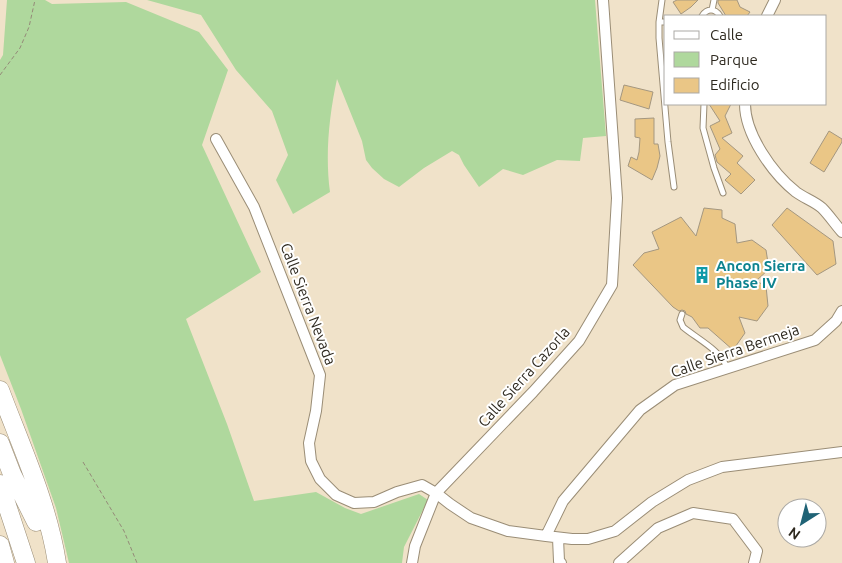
<svg xmlns="http://www.w3.org/2000/svg" width="842" height="563" viewBox="0 0 842 563" font-family="Ubuntu,sans-serif">
<rect width="100%" height="100%" fill="#f0e2c9"/>
<path fill="#afd89d" d="M7,0H45L52,4L126,2L199,32L228,70L202,145L261,272L186,319L227,424L254,501L316,492L345,508L361,514L419,494L428,500L404,547L402,563H69L56,508L21,409L0,355V60L3,55Z
M147,0H595L606,136L583,138L580,161L557,160L523,175L503,169L479,187L464,165L459,155L452,151L424,168L399,187L384,179L372,168L366,160L362,141L337,79C329,116 325,155 330,192L293,214L276,180L288,155L272,111L236,70L201,15Z"/>
<path fill="#eac686" stroke="#a49780" d="M677,0H698L691,7L681,14L673,2Z
M718,0H737L740,7L750,12L747,16H726L718,3Z
M624,85L653,92L649,109L620,100Z
M709,104H731L725,116L732,133L722,138L743,156L737,163L755,180L741,194L725,180L731,174L717,162L715,155L720,149L710,126L720,121Z
M654,118V144H658L660,156L657,168L652,180L628,166L631,157L637,160L639,152L640,138L635,137V119Z
M829,131L842,139V142L824,172L810,163Z
M704,208L722,210V218L735,224L737,243L752,240L766,250L769,269L756,281L766,286L768,306L757,321L739,317L745,333L733,350L708,328H700L692,317L686,314L685,311L682,310L679,311L673,307L633,265L644,253L659,249L652,232L681,217L696,236Z
M787,208L833,241L836,264L817,275L772,225Z"/>
<g fill="none" stroke-linecap="round" stroke-linejoin="round">
<g stroke="#9a8d76" stroke-width="7">
<path id="service" d="M662,0L659,22H666
M712,10L714,0
M702,16C707,8 715,8 720,16
M659,22V38L668,142L674,187
M704,104L703,128L714,168L723,193
M682,314L680,320L683,327C696,338 722,351 727,368"/>
</g>
<g stroke="#9a8d76" stroke-width="12">
<path id="minor" d="M767,16L775,0
M745,104C745,134 772,173 796,192C804,198 814,201 822,208C829,215 835,224 842,232
M216,139L254,207L320,375L316,411L309,443L311,461L320,479L336,495L354,503L374,502L397,492L422,485L436,493L450,504L471,518L508,531L546,536L563,501L640,410L675,385L815,340L836,321L842,311
M546,536L572,539H588L615,531L652,502L688,480L722,467L842,452
M558,538L559,561L561,563
M412,563L415,546L436,493L533,392L579,341L612,285L617,198L603,0
M619,563L658,528L693,513L733,519L757,551L754,563"/>
</g>
<g stroke="#9a8d76" stroke-width="19">
<path id="motorway" d="M0,390C21,446 48,504 57,563
M0,443L12,474L36,522
M0,484L26,563
M0,545L5,563"/>
</g>
<path stroke="#948a78" stroke-width="1" stroke-dasharray="4 2.5" stroke-linecap="butt" d="M0,75L20,48L29,27L35,0
M83,462L124,531L137,563"/>
<use href="#service" stroke="#fff" stroke-width="5"/>
<use href="#minor" stroke="#fff" stroke-width="10"/>
<use href="#motorway" stroke="#fff" stroke-width="18"/>
</g>
<defs>
<g id="building-bare" transform="scale(1.35)"><path d="M-4-6H4V6H1V3H-1V6H-4ZM-2.5-4.3h1.7v1.8h-1.7ZM.8-4.3h1.7v1.8H.8ZM-2.5-1h1.7V.8h-1.7ZM.8-1h1.7V.8H.8Z" fill="#0f9aa8" stroke="#fff" stroke-width="2.5" paint-order="stroke"/></g>
</defs>
<g fill-rule="evenodd">
<use href="#building-bare" x="702" y="275"/>
</g>
<g text-anchor="middle" stroke-width="4" stroke-linejoin="round" paint-order="stroke">
<g font-size="15" font-weight="bold" fill="#0d838f" stroke="#fff" text-anchor="start">
<text x="716" y="271">Ancon Sierra<tspan x="716" dy="17">Phase IV</tspan></text>
</g>
<g font-size="15" fill="#2e291f" stroke="#fff">
<text transform="translate(308 304) rotate(69)" y="5">Calle Sierra Nevada</text>
<text transform="translate(735 351) rotate(-19)" y="5">Calle Sierra Bermeja</text>
<text transform="translate(524 377) rotate(-48)" y="5">Calle Sierra Cazorla</text>
</g>
</g>
<rect x="664" y="15" width="162" height="90" fill="#ffffff" stroke="#aba9a5"/>
<rect x="674" y="31" width="25" height="8" fill="#ffffff" stroke="#aba9a5"/>
<text x="710" y="40" font-size="15" fill="#2e291f">Calle</text>
<rect x="674" y="52" width="25" height="15" fill="#afd89d" stroke="#aba9a5"/>
<text x="710" y="65" font-size="15" fill="#2e291f">Parque</text>
<rect x="674" y="78" width="25" height="15" fill="#eac686" stroke="#aba9a5"/>
<text x="710" y="90" font-size="15" fill="#2e291f">Edificio</text>
<g transform="translate(802 523) rotate(216)"><circle r="24" fill="#ffffff" stroke="#aba9a5"/>
<path d="M0-4L9 19L0 12L-9 19Z" fill="#206376"/>
<text y="-8" font-size="14" font-weight="bold" text-anchor="middle" fill="#2e291f">N</text>
</g>
</svg>
